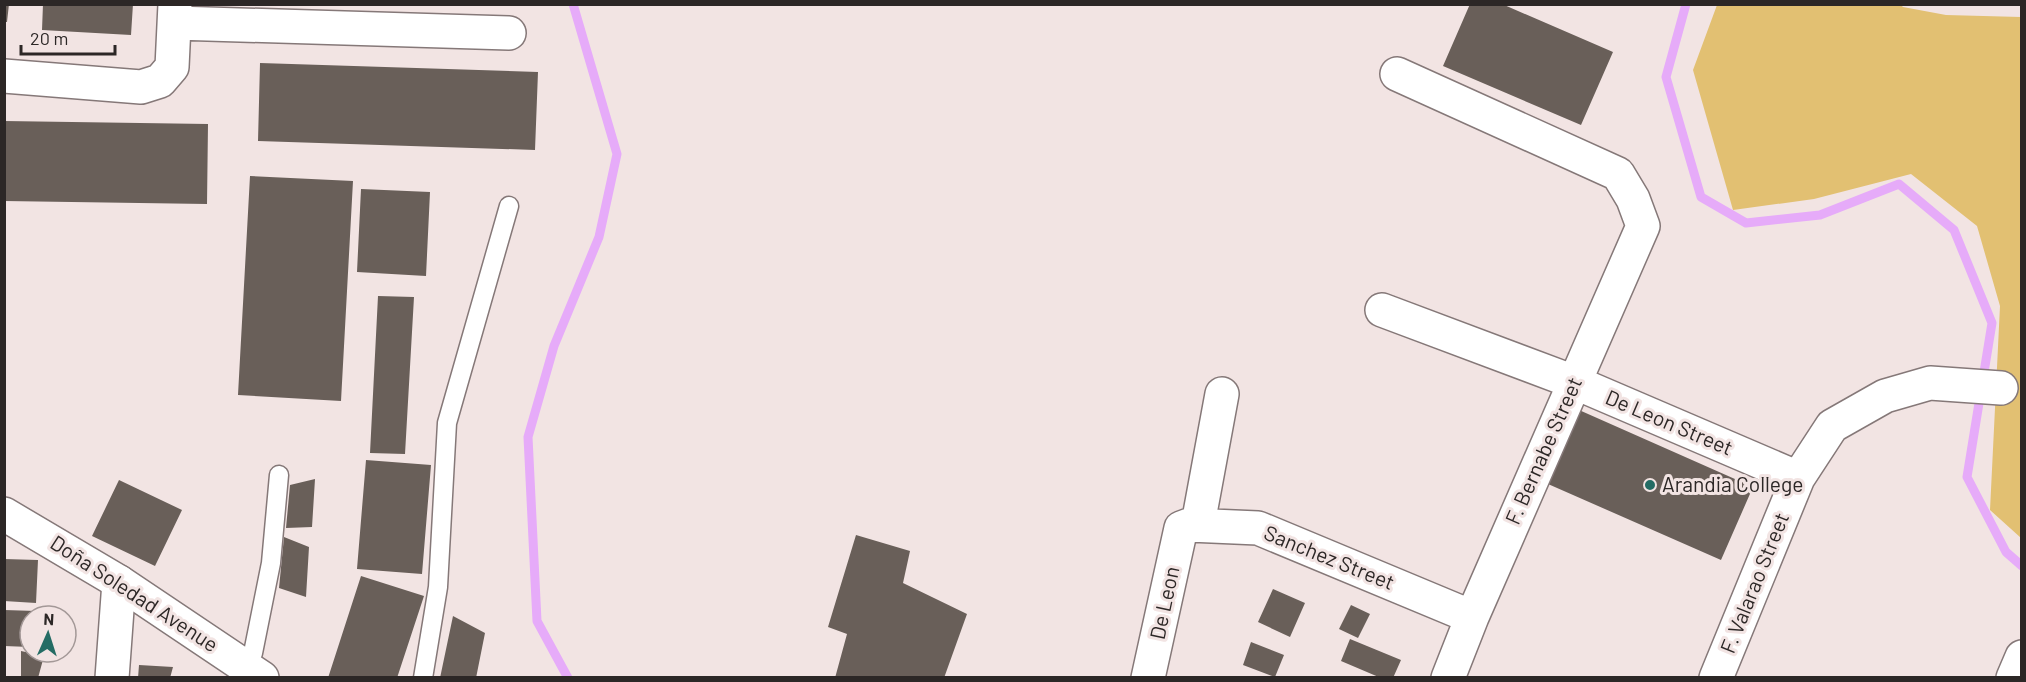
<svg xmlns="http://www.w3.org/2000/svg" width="2026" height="682" viewBox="0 0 2026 682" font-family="Barlow,sans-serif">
<rect width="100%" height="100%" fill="#f2e4e3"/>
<path fill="#e2c072" d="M1900,4L1903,7L1946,15L2021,17V538L1990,510L2000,306L1977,226L1911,174L1814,199L1733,210L1693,70L1717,5Z"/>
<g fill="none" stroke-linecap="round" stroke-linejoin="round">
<path stroke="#e6abf9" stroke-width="9" d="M1686,4L1666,77L1701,197L1746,223L1820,215L1899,184L1954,230L1992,323L1967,477L2006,552L2022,566
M568,678L537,621L528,437L554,346L599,237L617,154L573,4"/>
</g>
<path fill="#695f59" d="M4,4H9L7,22H4Z
M43,4H133L131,35L42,30Z
M1470,4H1502L1613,52L1581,125L1443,66Z
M260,63L538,72L535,150L258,141Z
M4,121L208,124L207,204L4,201Z
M250,176L353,181L341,401L238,395Z
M361,189L430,192L426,276L357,272Z
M378,296L414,297L405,454L370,453Z
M1579,410L1753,487L1721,560L1548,484Z
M366,460L431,465L422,574L357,569Z
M315,479L312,527L286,528L290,485Z
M119,480L182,510L155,566L92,536Z
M856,535L910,551L903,583L967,614L944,678H835L847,634L828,627Z
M284,537L309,547L306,597L279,588Z
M4,559L38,560L36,603L4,601Z
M361,576L424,596L397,678H328Z
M1273,589L1305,603L1290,637L1258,622Z
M1351,605L1370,614L1358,638L1339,629Z
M4,610L36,611V616H30V647L4,646Z
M453,616L485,633L476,678H440Z
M1350,639L1401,660L1393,678H1381L1341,661Z
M1251,642L1284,655L1275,677L1243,665Z
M21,651L44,656L38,678H21Z
M139,665L173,667L170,678H138Z"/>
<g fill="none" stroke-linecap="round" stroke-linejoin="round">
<g stroke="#857878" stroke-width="21">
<path id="service" d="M246,667L253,653L271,563L279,475
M423,678L438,587L447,423L509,206"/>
</g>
<g stroke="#857878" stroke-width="36">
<path id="minor" d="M175,23L509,33
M1397,74L1618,174L1633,199L1643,226L1472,617L1448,678
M4,76L141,87L160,81L172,67L175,4
M1382,310L1574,382L1798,478
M1198,524L1222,394
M112,678L119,582
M1148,678L1181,528L1189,525L1258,528L1472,617
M1716,678L1798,478L1832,426L1885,396L1930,383L2001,388
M2013,678L2022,657"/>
</g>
<g stroke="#857878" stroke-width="36">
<path id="secondary" d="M4,514L119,582L262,678"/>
</g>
<use href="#service" stroke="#fff" stroke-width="18"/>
<use href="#minor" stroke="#fff" stroke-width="33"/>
<use href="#secondary" stroke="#fff" stroke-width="33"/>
</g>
<circle fill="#246c64" stroke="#f2e4e3" stroke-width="2" cx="1650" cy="485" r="6"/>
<g text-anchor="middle" stroke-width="6" stroke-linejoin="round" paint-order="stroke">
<g font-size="21" fill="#2c2726" stroke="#f2e4e3">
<text transform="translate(1669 423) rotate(23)" y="7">De Leon Street</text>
<text transform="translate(1544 451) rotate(-66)" y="7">F. Bernabe Street</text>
<text transform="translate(1329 558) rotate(22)" y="7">Sanchez Street</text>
<text transform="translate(1755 583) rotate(-68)" y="7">F. Valarao Street</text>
<text transform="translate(134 594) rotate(33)" y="7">Doña Soledad Avenue</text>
<text transform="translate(1165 603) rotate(-78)" y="7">De Leon</text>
</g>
<g font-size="21" fill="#2c2726" stroke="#f2e4e3" text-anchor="start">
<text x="1662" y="492">Arandia College</text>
</g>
</g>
<rect width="2026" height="682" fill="none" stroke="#2c2726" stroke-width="12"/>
<g transform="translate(48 634) rotate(3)"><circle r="28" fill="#f2e4e3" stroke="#a39897" stroke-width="1.5"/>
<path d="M0-4.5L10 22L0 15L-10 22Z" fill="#246c64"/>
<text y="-9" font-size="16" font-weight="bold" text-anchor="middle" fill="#2c2726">N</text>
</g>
<path d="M21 45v9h94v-9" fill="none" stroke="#2c2726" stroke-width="3"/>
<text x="30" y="45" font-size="18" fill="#2c2726" stroke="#f2e4e3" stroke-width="4.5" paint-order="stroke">20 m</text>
</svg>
